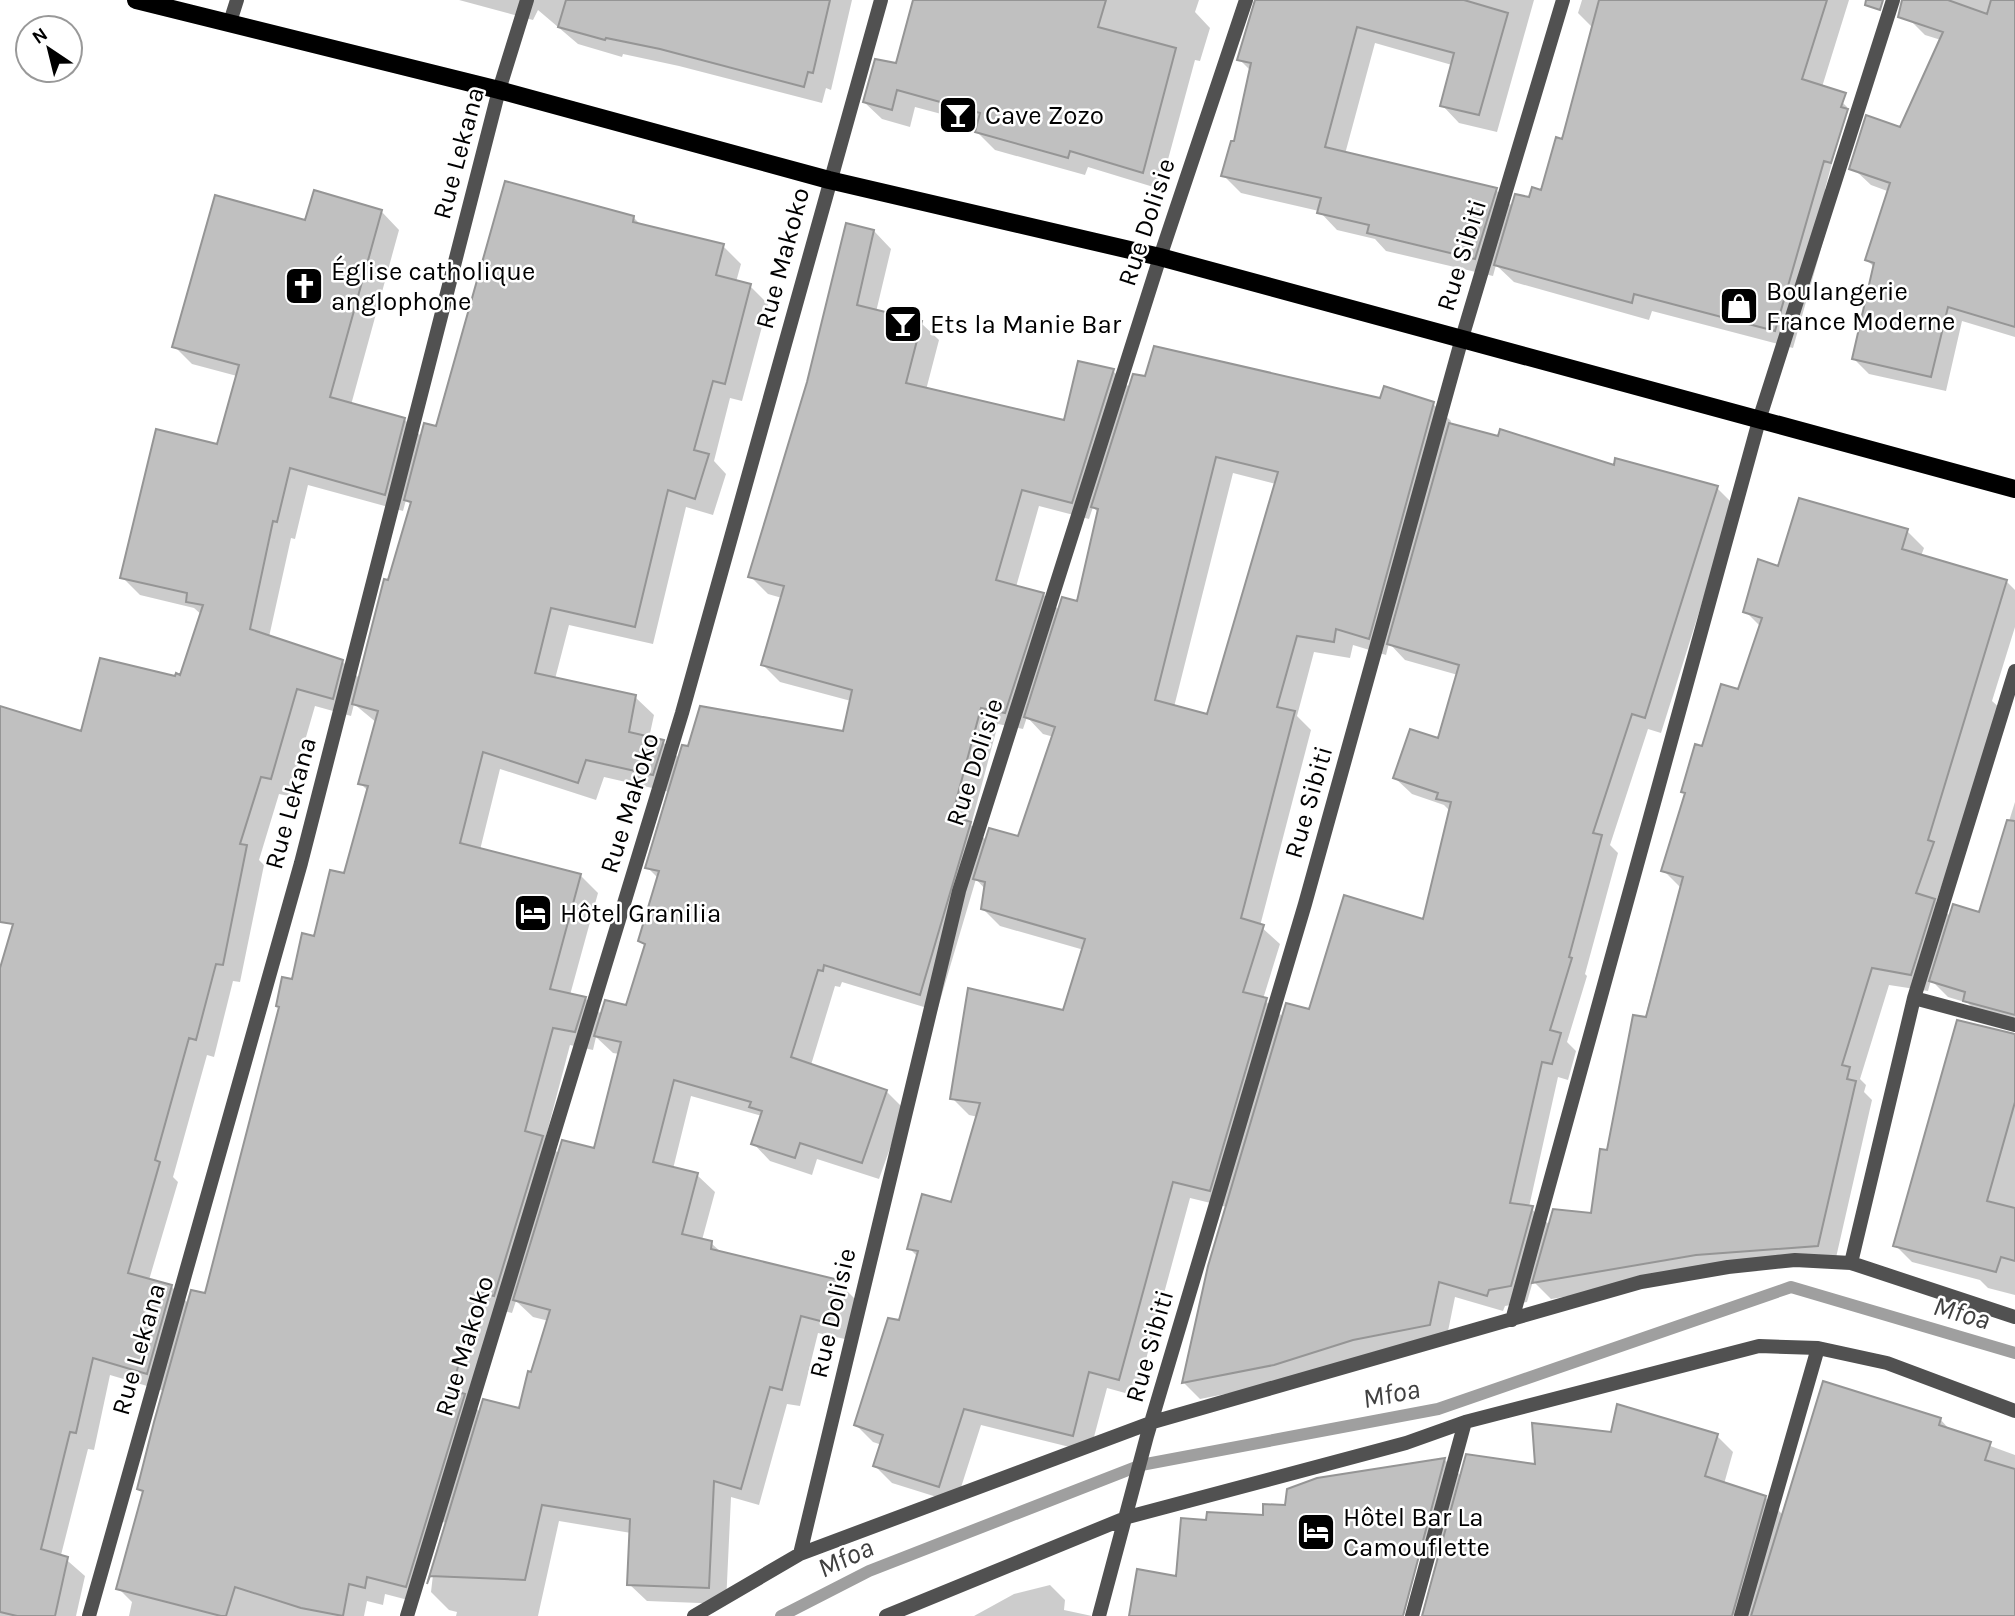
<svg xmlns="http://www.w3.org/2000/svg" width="2015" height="1616" viewBox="0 0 2015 1616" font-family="Karla,sans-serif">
<rect width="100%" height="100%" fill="#fff"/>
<path fill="#0003" fill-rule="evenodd" d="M459,0H852L831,90L826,88L822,103L679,66L623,54L622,57L578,44L538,10L533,20Z
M917,0H1199L1195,12L1210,28L1200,61L1195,60L1160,189L1088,167L1085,175L995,150L977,132L979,124L915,107L910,127L882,119L864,102L897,66Z
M1282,0H1534L1497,132L1459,123L1442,105L1452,65L1375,43L1345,154L1496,190L1513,207L1542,192L1564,141L1593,28L1578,13L1582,0H1849L1822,87L1829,89L1847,107L1825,189L1835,199L1793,348L1652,311L1649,320L1514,282L1496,265L1493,276L1386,251L1375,239L1337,230L1319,211L1241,193L1223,175L1235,143L1251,71L1239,59Z
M1918,0H2015V337L1962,321L1946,391L1869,374L1854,359L1875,268L1867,260L1890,192L1871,185L1856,171L1901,129L1941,40L1925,35L1910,20Z
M381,211L399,230L351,405L404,419L422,437L437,428L633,217L643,227L723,246L741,264L736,282L750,286L768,304L742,401L730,398L714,461L726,474L713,515L686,507L653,644L569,625L555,679L635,697L654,715L649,738L663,742L680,759L844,733L851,701L780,682L763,665L782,598L768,594L750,576L874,231L891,249L876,312L921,323L939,340L926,390L1065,422L1080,363L1113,371L1130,388L1433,404L1451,421L1450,425L1615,467L1717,488L1733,504L1661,733L1648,729L1610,845L1618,853L1585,974L1587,976L1567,1042L1576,1051L1568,1080L1558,1077L1529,1207L1550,1225L1592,1215L1680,887L1663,870L1703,748L1740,691L1761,627L1745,611L1780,568L1907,531L1924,548L1921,556L2007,582L2015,590V627L1992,701L2002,710L1936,902L1951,917L1980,914L2015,802V1026L1982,1018L1968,1003L1948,997L1931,980L1928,991L1889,985L1860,1079L1866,1085L1864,1092L1872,1100L1835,1262L1714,1272L1551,1299L1533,1281L1527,1302L1505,1306L1503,1311L1455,1297L1446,1341L1291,1381L1200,1399L1184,1383L1209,1266L1227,1207L1190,1198L1136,1396L1107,1388L1090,1452L981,1425L956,1503L892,1483L875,1466L882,1445L873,1442L856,1425L900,1322L918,1257L909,1248L952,1205L978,1117L969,1115L952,1098L1064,1012L1084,950L1000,926L982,908L985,889L976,879L937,1011L842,982L840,987L835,986L811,1065L886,1091L904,1109L879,1179L817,1159L812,1175L770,1161L753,1143L762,1116L691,1096L673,1169L697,1175L715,1192L702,1240L711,1243L722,1253L838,1282L855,1299L845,1339L818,1333L800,1406L787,1404L759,1505L731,1497L726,1604L647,1601L629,1584L631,1533L559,1521L538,1616H456L457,1612L449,1610L431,1592L434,1566L447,1523L438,1521L412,1601L385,1594L383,1605L367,1601L364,1616H129L132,1602L118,1588L144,1493L139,1489L164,1391L110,1375L94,1450L88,1449L61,1555L85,1576L76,1616H0V974L28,883L0,874V707L83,734L181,677L202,615L194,608L140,595L122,577L218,447L237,376L192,364L174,346L306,222ZM1233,473L1276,484L1208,717L1174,707ZM308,485L403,511L406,500L412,505L360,679L342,661L269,637L291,538L295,539ZM1039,506L1089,519L1093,507L1099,513L1078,603L1060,611L1043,594L1016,587ZM1389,643L1405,660L1458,675L1439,741L1395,778L1412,794L1444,805L1450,811L1424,921L1310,1011L1283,1017L1263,999L1280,944L1260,926L1311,730L1297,716L1314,652L1350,658L1353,645L1386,655ZM354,704L377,723L360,783L368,791L345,875L316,938L278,1006L280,1008L206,1296L189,1304L171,1286L149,1280L178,1182L173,1177L207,1055L214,1057L233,981L240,982L264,865L259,860L279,794L289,796L315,706L351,716ZM1027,717L1043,734L1054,737L1019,839L987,841L971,825L998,724L1023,729ZM500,769L596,800L604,777L670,792L647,867L658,878L640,941L646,947L627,1007L602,1015L585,998L570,995L598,893L580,875L480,850ZM596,1037L613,1053L619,1054L595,1150L559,1154L545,1140L570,1045L593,1050ZM516,1301L533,1317L549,1321L533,1374L520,1410L481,1413L471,1403L495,1309L512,1313Z
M2015,1035V1295L1988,1288L1980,1280L1912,1262L1895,1245Z
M1940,1419L1952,1432L2015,1455V1616H1423L1441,1553L1407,1542L1383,1616H1131L1178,1578L1208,1522L1264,1517L1287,1507L1317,1480L1445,1460L1462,1477L1537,1466L1613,1434L1717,1436L1733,1452L1724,1484L1765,1497L1784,1516Z
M1050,1585L1065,1600L1064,1610L1092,1616H974L1014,1594Z"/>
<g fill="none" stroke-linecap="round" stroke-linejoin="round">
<path stroke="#9f9f9f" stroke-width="12" d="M781,1616L869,1571L1141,1465L1438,1409L1791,1287L2015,1353"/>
</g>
<path fill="#c0c0c0" stroke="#959595" stroke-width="2" fill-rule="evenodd" d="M566,0H830L813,73L808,72L804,87L660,49L606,38L605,40L558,27Z
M913,0H1106L1098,27L1176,48L1143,173L1070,151L1068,158L975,132L980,113L897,90L892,110L863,102L875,59L896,63Z
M1255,0H1464L1508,13L1479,115L1440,106L1454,53L1357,27L1325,147L1497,188L1475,259L1367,233L1369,225L1317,213L1321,198L1221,176L1231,141H1234L1251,63L1237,60Z
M1599,0H1827L1802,79L1846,93L1841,107L1848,109L1831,163L1824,161L1775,331L1634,294L1632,303L1494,265L1515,194L1529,197L1532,187L1541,190L1556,137L1562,139Z
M1866,0H1883L1880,10L1865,5Z
M1902,0H1948L1987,14L1991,0H2015V327L1948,307L1931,377L1852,359L1874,263L1865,260L1890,183L1849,169L1866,115L1900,127L1943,32L1898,17Z
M505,181L634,216L633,222L724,244L716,275L751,284L725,384L713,381L694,450L709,454L695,499L668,490L635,627L551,608L535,673L636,695L629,732L664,740L653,775L586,760L578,783L483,752L460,843L581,874L550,989L586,997L575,1032L553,1028L525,1131L543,1136L494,1296L477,1292L452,1390L465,1394L406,1587L367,1577L365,1588L349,1584L343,1616L301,1608L235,1587L226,1616H221L116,1589L143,1491L137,1489L154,1422L191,1290L205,1293L279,1007L276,1006L282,977L292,979L302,933L314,936L330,870L344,873L368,786L358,784L378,711L352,704L384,579L388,580L411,502L404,500L424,423L436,426Z
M314,190L382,210L330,397L405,418L385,495L290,468L277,522L273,521L250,629L343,660L333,699L297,689L271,779L261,777L240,844L247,845L223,965L216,964L196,1040L189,1038L155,1160L160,1162L128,1273L172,1285L147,1374L93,1358L76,1433L70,1432L41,1549L68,1557L55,1616H17L0,1612V968L13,924L0,922V706L81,731L100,658L175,676L176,673L180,675L203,605L186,602L187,593L120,578L156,429L217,444L239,365L172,347L215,195L305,220Z
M846,223L874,230L857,305L922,321L906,383L1064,420L1078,361L1114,369L1072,503L1022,490L996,580L1044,593L1005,713L981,708L952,816L971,822L920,995L824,965L823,971L818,970L791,1057L887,1090L862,1163L800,1143L795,1158L751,1144L762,1111L749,1107L751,1102L674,1080L653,1162L698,1173L682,1234L712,1241L711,1249L839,1280L828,1323L801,1316L782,1390L770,1387L741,1489L714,1481L709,1588L627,1585L630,1519L542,1505L525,1580L430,1576L427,1584L483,1399L519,1408L528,1371L531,1372L550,1310L513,1300L562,1140L594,1148L621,1042L594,1036L605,1000L626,1005L645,944L638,941L659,871L645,868L682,745L688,746L700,706L843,731L852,690L761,665L784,586L748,577L807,382Z
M1154,346L1380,398L1384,386L1434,402L1369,639L1336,629L1334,642L1297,636L1277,707L1295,711L1241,918L1264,925L1243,992L1267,998L1210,1191L1173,1182L1119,1380L1089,1372L1073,1436L964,1409L939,1487L873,1466L883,1435L854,1425L888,1318L899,1320L918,1251L907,1249L922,1194L951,1202L980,1103L950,1099L968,988L1063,1010L1085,939L981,909L985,882L973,879L989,828L1018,836L1055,727L1024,717L1062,597L1077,601L1098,509L1091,507L1133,374L1145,376ZM1216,457L1278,472L1207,714L1155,700Z
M1449,423L1498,436L1500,429L1614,465L1615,458L1718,486L1645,718L1632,714L1593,833L1602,835L1569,957L1572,958L1550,1030L1561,1033L1552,1064L1542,1062L1510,1203L1533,1206L1511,1286L1489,1290L1487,1296L1439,1282L1430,1325L1353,1340L1274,1365L1182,1383L1208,1266L1286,1003L1309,1009L1344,895L1423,919L1451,802L1436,799L1438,793L1393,778L1410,729L1438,738L1459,665L1387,644Z
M1799,498L1908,529L1902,549L2007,580L1928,840L1934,842L1916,893L1935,899L1911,975L1872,968L1842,1065L1850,1067L1847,1079L1856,1081L1818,1246L1696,1255L1532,1283L1553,1209L1591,1213L1600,1149L1607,1150L1633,1015L1646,1017L1683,877L1661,871L1685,793L1681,792L1695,744L1702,746L1721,684L1738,689L1762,618L1743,612L1758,559L1778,566Z
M2007,820L2015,821V1015L1963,1001L1965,992L1929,981L1953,904L1979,912Z
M1957,1020L2015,1034V1102L1987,1201L2015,1208V1261L2001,1257L1996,1272L1893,1246Z
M1823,1381L1941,1418L1939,1425L1991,1442L1985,1460L2015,1469V1616H1751Z
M1617,1404L1718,1434L1705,1476L1766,1496L1732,1616H1422L1466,1454L1535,1464L1532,1423L1611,1432Z
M1445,1458L1403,1616H1129L1137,1569L1176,1576L1181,1518L1206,1520L1207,1512L1263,1515V1504L1285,1505L1287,1489L1317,1478Z"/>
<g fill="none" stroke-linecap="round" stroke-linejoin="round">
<path stroke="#515151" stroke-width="14" d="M230,22L237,0
M1914,998L2015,1025
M1851,1263L1914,998L2015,671
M1512,1320L1760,417L1893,0
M800,1554L959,891L1160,257L1246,0
M89,1616L301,863L499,90L527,0
M407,1616L682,713L881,0
M694,1616L800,1554L1153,1422L1641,1282L1728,1267L1795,1260L1851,1263L2015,1317
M886,1616L1128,1517L1406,1443L1465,1422L1759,1346L1818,1348L1887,1363L2015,1411
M1099,1616L1147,1436L1305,904L1462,338L1563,0
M1412,1616L1465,1422
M1741,1616L1818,1348"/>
<path stroke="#000" stroke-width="18" d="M136,0L499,90L829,180L1160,257L2015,489"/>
</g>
<defs>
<g id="bar-square" transform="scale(2.0125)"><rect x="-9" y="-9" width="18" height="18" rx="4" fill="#000" stroke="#fff"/><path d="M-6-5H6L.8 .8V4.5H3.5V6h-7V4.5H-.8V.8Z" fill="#fff"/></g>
<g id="church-square" transform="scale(2.0125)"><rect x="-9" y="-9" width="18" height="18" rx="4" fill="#000" stroke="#fff"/><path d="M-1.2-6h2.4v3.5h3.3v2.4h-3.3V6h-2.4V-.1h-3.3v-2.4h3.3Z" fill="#fff"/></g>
<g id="shop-square" transform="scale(2.0125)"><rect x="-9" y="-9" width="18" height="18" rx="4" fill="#000" stroke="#fff"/><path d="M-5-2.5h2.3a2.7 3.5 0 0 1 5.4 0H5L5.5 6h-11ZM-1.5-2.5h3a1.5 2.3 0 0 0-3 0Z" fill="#fff"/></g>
<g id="hotel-square" transform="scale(2.0125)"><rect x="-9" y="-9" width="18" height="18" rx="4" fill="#000" stroke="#fff"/><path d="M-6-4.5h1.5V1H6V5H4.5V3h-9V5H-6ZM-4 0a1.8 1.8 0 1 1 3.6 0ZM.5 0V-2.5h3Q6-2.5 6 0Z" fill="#fff"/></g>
</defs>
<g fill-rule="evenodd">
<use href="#bar-square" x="958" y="115"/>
<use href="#church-square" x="304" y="286"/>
<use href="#shop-square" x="1739" y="306"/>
<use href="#bar-square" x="903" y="324"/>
<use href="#hotel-square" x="533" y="913"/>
<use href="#hotel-square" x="1316" y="1532"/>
</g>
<g text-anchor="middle" stroke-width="5" stroke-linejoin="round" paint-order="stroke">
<g font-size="26" fill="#000" stroke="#fff" text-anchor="start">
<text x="985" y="124">Cave Zozo</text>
<text x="331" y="280">Église catholique<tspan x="331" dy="30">anglophone</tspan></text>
<text x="1766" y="300">Boulangerie<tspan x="1766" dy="30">France Moderne</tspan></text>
<text x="930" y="333">Ets la Manie Bar</text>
<text x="560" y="922">Hôtel Granilia</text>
<text x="1343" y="1526">Hôtel Bar La<tspan x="1343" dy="30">Camouflette</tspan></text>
</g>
<g font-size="26" fill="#000" stroke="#fff">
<text transform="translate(458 153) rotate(-75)" y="9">Rue Lekana</text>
<text transform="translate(1146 222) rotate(-72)" y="9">Rue Dolisie</text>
<text transform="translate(1461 255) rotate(-73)" y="9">Rue Sibiti</text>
<text transform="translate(782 258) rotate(-75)" y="9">Rue Makoko</text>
<text transform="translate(974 762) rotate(-72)" y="9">Rue Dolisie</text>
<text transform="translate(1308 802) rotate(-74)" y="9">Rue Sibiti</text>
<text transform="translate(290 803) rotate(-75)" y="9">Rue Lekana</text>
<text transform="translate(629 803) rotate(-73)" y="9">Rue Makoko</text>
<text transform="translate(832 1313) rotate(-77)" y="9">Rue Dolisie</text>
<text transform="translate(464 1346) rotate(-73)" y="9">Rue Makoko</text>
<text transform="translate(1149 1346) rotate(-74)" y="9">Rue Sibiti</text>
<text transform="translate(138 1349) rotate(-74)" y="9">Rue Lekana</text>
</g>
<g font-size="28" font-style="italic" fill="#404040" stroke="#fff">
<text transform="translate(1962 1312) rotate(16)" y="10">Mfoa</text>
<text transform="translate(1391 1393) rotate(-11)" y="10">Mfoa</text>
<text transform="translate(845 1557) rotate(-25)" y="10">Mfoa</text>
</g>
</g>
<g transform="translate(49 49) rotate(325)"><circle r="33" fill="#ffffff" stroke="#999999" stroke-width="2"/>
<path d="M0-5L12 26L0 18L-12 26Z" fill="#000000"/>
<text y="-10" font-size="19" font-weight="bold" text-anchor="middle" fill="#000000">N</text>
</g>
</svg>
